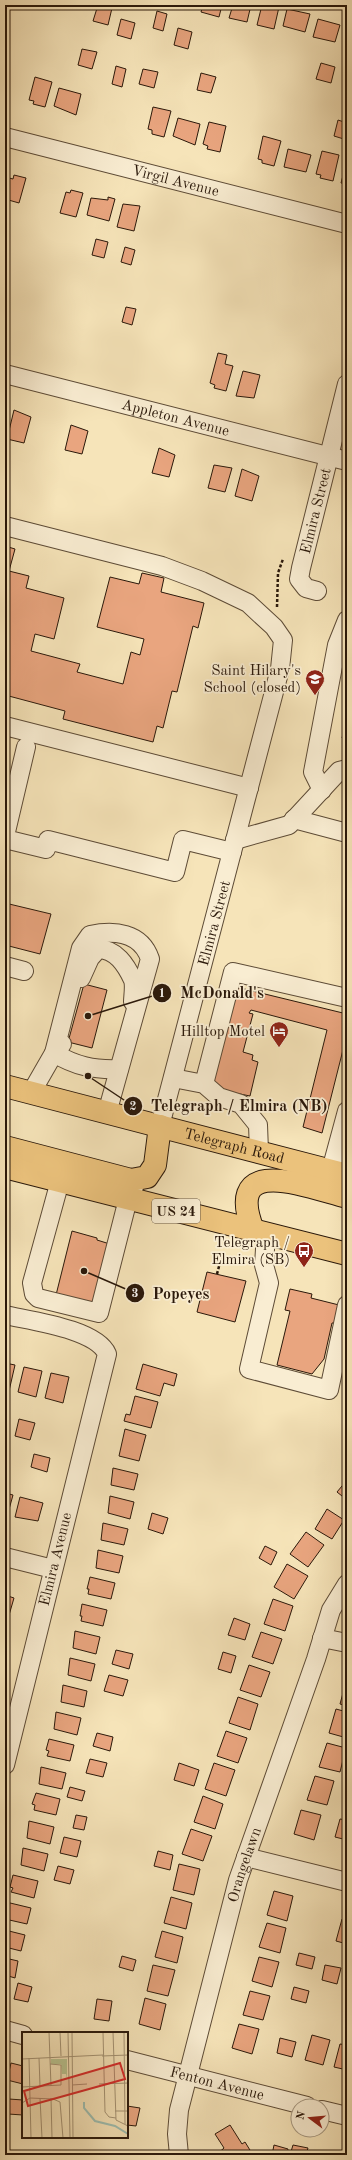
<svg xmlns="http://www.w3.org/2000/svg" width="352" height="2160" viewBox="0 0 352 2160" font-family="'Old Standard TT',serif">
<rect width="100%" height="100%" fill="#f6e4b9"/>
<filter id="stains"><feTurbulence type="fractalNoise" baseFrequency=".005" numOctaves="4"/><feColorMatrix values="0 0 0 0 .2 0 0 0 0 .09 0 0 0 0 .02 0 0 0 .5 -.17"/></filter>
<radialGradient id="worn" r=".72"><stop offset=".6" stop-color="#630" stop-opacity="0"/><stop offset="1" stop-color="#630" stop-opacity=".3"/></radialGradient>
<path fill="#e9a57f" stroke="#2a180a" d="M98,5L112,8L108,25L93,21Z
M176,5H194L193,9Z
M203,5H222L219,17L201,12Z
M233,5H251L247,22L229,18Z
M262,5L279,7L274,29L257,25Z
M287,9L310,14L305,32L283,26Z
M157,11L167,14L163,31L153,28Z
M121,19L135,23L131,39L117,35Z
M318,19L340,25L335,42L313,37Z
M178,28L192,32L188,49L174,45Z
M82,49L97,52L92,69L78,65Z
M321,63L335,67L331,83L316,79Z
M116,66L126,69L122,87L112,84Z
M143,69L158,72L154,88L139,84Z
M201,73L216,77L211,93L197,90Z
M35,77L52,82L45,107L33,104L34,101L29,100Z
M59,88L81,94L76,115L54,106Z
M153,107L171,111L164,137L152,134V130L148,129Z
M178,118L200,124L195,145L173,136Z
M338,120L347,123V140L334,136Z
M209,122L226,126L220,152L207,149L208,146L203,144Z
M263,136L281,141L274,166L262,163V160L258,159Z
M288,149L311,155L306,172L284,167Z
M322,151L339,155L333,181L320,178L321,175L316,174Z
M346,164H347V184L341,183Z
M14,175L26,178L19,203L5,199L9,178L13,179Z
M71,190L83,193L76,217L60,213L66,192L70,193Z
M108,197L115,199L109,221L87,215L91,198L108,200Z
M123,204L140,206L134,231L117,227Z
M96,239L108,242L104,258L92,255Z
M125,247L135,250L131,265L121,262Z
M126,307L136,309L132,325L122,322Z
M218,353L227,355L225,364L233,366L226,391L214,388L215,385L210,383Z
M243,371L260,375L254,398L236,396Z
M14,410L31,417L24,443L7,439Z
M71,425L88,431L82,454L65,450Z
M159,448L175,455L169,477L152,473Z
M214,465L232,468L225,492L208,488Z
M242,469L259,476L252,501L235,496Z
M5,546L15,549L9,571L29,576L26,588L64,598L54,639L35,634L31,651L80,664L77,672L123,684L131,652L140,655L144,639L97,627L110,577L139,584L142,573L164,578L161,592L204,603L198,628L193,626L177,692L172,691L163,728L157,726L153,742L63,719L65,711L5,695Z
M347,719V739L342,738Z
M5,903L51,914L40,954L5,945Z
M84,984L107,990L92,1048L68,1042Z
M232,986L347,1014V1034L322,1133L303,1127L327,1030L251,1010L249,1013L253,1014L243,1052L253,1055L252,1060L258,1062L250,1096L240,1094L239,1098L211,1086Z
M72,1231L97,1238V1240L113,1245L97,1306L56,1295Z
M207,1272L246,1281L235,1322L197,1312Z
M290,1289L312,1294L311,1298L339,1305L335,1323H332L324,1359L312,1374L277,1365L290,1311L285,1310Z
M5,1363L15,1365L9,1391L5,1390Z
M143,1364L177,1374L174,1386L164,1383L160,1396L136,1389Z
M24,1367L42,1371L36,1397L18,1392Z
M51,1373L69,1377L63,1403L45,1398Z
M135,1396L158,1402L151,1428L124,1421L126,1414L130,1415Z
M19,1419L35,1423L30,1440L15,1436Z
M125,1429L146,1435L139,1461L119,1456Z
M34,1454L50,1458L47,1472L31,1467Z
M113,1468L138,1474L134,1490L111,1485Z
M347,1480V1500L337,1492Z
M5,1493L13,1495L8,1513L5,1512Z
M110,1496L134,1502L130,1519L108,1513Z
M20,1497L43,1503L38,1521L15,1517Z
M327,1509L344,1520L332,1539L315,1529Z
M152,1513L168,1518L163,1534L148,1529Z
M103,1523L128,1529L124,1545L101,1540Z
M306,1532L324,1545L308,1567L290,1554Z
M265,1546L277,1552L271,1565L259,1558Z
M98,1550L123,1556L119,1573L96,1568Z
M287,1564L308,1576L294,1599L274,1587Z
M90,1577L115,1583L111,1599L88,1594L89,1589H87Z
M5,1595L14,1598L7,1622H5Z
M273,1599L293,1606L285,1631L264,1624Z
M82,1604L107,1610L103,1626L81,1621L82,1616H80Z
M234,1618L250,1624L245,1640L228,1635Z
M75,1631L100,1637L96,1654L73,1648Z
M261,1632L282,1639L273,1664L252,1657Z
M116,1650L133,1654L129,1669L112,1664Z
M223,1652L236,1656L231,1673L218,1669Z
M70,1658L95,1664L91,1681L68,1675Z
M249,1665L270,1672L261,1697L240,1690Z
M109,1675L128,1680L123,1696L104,1691Z
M346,1682H347V1706L340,1704Z
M63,1685L87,1691L84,1707L61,1702Z
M238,1697L258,1704L250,1730L229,1723Z
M336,1709L347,1712V1738L329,1733Z
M56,1712L81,1718L77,1735L54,1729Z
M226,1731L247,1738L238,1763L217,1756Z
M97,1733L113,1737L110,1751L93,1746Z
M49,1739L74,1745L70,1761L47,1756L49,1751L46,1750Z
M327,1743L346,1748L340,1772L319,1767Z
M90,1759L107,1763L103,1777L86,1773Z
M179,1763L199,1770L194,1786L174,1780Z
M214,1763L235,1770L226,1796L205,1789Z
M41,1767L66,1773L62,1789L39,1784Z
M315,1776L334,1781L327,1805L307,1800Z
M70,1787L85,1791L82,1801L67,1797Z
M36,1793L60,1799L56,1815L34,1810L35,1805L32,1804Z
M203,1796L223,1804L215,1829L194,1822Z
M301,1810L321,1815L314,1840L294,1834Z
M76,1815L87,1817L84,1830L73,1828Z
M340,1819L347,1820V1840L335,1837Z
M29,1821L54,1827L50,1844L27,1838Z
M191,1829L212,1836L203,1861L182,1854Z
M64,1837L81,1841L77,1857L60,1853Z
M23,1848L48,1854L44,1871L21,1865Z
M158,1851L173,1855L170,1870L154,1866Z
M179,1864L200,1869L194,1895L173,1890Z
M58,1866L74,1870L70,1884L54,1880Z
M13,1875L38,1881L34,1898L11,1892L13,1888L10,1887Z
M274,1891L293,1896L287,1921L267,1915Z
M171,1897L192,1903L186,1929L164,1923Z
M6,1902L31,1908L27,1924L5,1919Z
M342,1919L347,1921V1944L336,1941Z
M267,1923L286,1928L280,1953L259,1947Z
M5,1930L25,1935L21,1951L5,1947Z
M162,1931L183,1937L177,1963L155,1957Z
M299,1953L315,1957L312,1969L296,1965Z
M122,1956L136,1960L133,1971L119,1967Z
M259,1957L279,1962L272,1987L252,1981Z
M5,1958L18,1961L15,1978L5,1975Z
M153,1965L175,1970L168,1996L147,1991Z
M325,1965L341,1968L337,1984L322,1980Z
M18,1983L32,1987L28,2002L14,1999Z
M294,1987L309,1991L306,2003L291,1999Z
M250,1991L270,1996L263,2020L243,2015Z
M145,1998L166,2004L160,2030L139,2024Z
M97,1999L112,2001L109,2021L94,2019Z
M239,2024L259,2029L252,2054L232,2048Z
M312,2035L330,2040L323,2065L305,2060Z
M280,2038L296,2042L292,2057L277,2053Z
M340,2044L347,2045V2070L334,2067Z
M11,2063L23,2066V2084L7,2080Z
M9,2099L23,2100V2115L8,2114Z
M127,2106L140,2108L136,2126L127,2125Z
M230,2125L242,2144L245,2142L253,2155H216L224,2148L215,2134Z
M274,2145L288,2149L287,2155H272Z
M293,2145L308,2148L306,2154L309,2155H290Z
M137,2151L138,2155H117Z"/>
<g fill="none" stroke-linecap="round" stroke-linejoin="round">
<g stroke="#5d4b36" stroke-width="20">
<g id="minor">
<path id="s1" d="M5,137L347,224"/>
<path id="s2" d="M5,374L347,461"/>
<path d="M5,526L162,566L202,581L248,603L274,627L283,640L280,669L160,1126"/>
<path id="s3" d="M317,591L306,588L299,579L301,568L347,384"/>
<path d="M5,726L249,788"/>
<path d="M322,790L313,772L337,645L347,620"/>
<path d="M294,819L347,833"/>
<path d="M5,836L26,747"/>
<path d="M5,839L46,849L48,840L175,872L183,840L232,852"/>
<path d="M235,840L289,825L339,771L347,769"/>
<path d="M5,966L24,971"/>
<path d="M81,978L90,958L98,949C116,949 126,965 133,980C135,986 133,996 133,1002"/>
<path d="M62,1044L54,1053C75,1066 94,1070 119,1069"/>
<path d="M173,1078L204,1084L219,1097L241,1104L258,1125L259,1151"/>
<path d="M204,1084L233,972L347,998"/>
<path d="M31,1093L54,1053L81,948L90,935C114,930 141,932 150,959L107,1113"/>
<path d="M331,1170L347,1111"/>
<path d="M60,1181L32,1283L34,1294L38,1298L99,1313L128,1199L134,1187"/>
<path d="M266,1233L264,1265L269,1283L249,1369L329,1390L347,1305"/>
<path d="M5,1315C31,1321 96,1329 107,1354L5,1765"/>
<path d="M5,1557L53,1569"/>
<path d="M322,1638L347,1643"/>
<path d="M246,1857L347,1882"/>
<path d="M5,2030L23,2035"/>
<path id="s4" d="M127,2060L307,2106"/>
<path d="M322,2110L347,2116"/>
<path id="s5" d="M179,2155L177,2134L179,2110L238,1880L316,1659L331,1610L347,1584"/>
</g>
</g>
<g stroke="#2a180a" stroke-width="24">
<g id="major">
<path id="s6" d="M5,1086L347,1175"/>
<path d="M5,1147L131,1180L147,1177L155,1165L160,1126"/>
<path d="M5,1167L347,1254"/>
<path d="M253,1230C223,1152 308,1187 347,1197"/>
</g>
</g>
<path stroke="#2a180a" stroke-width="2.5" stroke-dasharray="3 2" stroke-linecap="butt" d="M277,607L278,573L283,559
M217,1274L222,1255"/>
<use href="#minor" stroke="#f9edd2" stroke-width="18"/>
<use href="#major" stroke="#ebc27c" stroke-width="22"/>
</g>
<defs>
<g id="school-pin" transform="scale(1)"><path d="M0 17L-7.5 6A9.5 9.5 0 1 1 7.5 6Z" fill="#8f2418" stroke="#f9edd2"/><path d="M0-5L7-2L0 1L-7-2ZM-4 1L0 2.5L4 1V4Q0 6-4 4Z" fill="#fff"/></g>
<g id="hotel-pin" transform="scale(1)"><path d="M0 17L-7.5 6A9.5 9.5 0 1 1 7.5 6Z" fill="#8f2418" stroke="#f9edd2"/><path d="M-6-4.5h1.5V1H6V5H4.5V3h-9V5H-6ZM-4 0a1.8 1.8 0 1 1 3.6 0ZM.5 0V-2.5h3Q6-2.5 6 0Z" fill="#fff"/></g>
<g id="bus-pin" transform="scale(1)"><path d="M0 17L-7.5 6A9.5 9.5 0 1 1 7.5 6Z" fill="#8f2418" stroke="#f9edd2"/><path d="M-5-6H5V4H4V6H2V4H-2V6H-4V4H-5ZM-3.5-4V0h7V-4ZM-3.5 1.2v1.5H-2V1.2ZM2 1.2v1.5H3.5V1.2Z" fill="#fff"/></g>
</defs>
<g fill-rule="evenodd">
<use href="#school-pin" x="315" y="679"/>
<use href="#hotel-pin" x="279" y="1031"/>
<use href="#bus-pin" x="304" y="1251"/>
</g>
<g text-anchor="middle" stroke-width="3.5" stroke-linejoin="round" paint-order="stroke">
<rect fill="#f9edd2" stroke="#685846" stroke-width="1" x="152" y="1199" width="48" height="24" rx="3"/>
<g font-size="14" font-weight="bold" fill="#2a180a">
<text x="176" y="1216">US 24</text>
</g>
<g font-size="15" fill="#2a180a" stroke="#f9edd2">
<text dy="5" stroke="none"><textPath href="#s1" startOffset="176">Virgil Avenue</textPath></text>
<text dy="5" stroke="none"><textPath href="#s2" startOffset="176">Appleton Avenue</textPath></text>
<text dy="5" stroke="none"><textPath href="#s3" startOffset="93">Elmira Street</textPath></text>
<text transform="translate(214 923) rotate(-75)" y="5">Elmira Street</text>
<text dy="5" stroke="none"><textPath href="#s6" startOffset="237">Telegraph Road</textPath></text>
<text transform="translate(55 1559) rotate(-76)" y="5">Elmira Avenue</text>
<text dy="5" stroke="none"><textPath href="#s5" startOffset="299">Orangelawn</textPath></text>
<text dy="5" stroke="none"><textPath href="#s4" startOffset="93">Fenton Avenue</textPath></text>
</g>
<g font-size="15" fill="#2a180a" stroke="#f9edd2" text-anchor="end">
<text x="301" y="675">Saint Hilary's<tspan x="301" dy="17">School (closed)</tspan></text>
<text x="265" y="1036">Hilltop Motel</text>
<text x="290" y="1247">Telegraph /<tspan x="290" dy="17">Elmira (SB)</tspan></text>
</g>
</g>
<g transform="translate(22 2032)">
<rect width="106" height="106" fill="#f6e4b9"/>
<path d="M29,27H45V47L44,42H40L39,32H29Z" fill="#bac591"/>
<path fill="none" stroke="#9dbeb1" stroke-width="2" d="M62,70V76L73,89L93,94L106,102"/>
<path fill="none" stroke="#a49273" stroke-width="1" d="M27,0L29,54M38,0L39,24M46,0L48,106M50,0L51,106M81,0L83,80L87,85L94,86M91,0L94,88L106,94M102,0L103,92M80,24L106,23M7,26L9,106M17,26L18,54M0,27L81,23M77,52L106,51M50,53L65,52M0,55L39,53V33L28,32M18,66L20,106M29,66L30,106M0,71L8,66L31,67L38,70L41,106M93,79H106"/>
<path fill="#d62828" fill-opacity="0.15" stroke="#d62828" stroke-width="2" d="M98,31L103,47L6,74L2,59Z"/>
<rect width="106" height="106" fill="none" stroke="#2a180a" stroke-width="2"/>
</g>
<path fill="none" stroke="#2a180a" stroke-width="1.5" d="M88 1016L162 993M88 1076L133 1106M84 1271L135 1293"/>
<g fill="#2a180a" stroke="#f9edd2" stroke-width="1.5">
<circle cx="88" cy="1016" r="4"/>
<circle cx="88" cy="1076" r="4"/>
<circle cx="84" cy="1271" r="4"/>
<circle cx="162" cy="993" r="10"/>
<circle cx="133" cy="1106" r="10"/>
<circle cx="135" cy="1293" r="10"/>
</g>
<g font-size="12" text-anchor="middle" font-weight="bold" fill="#fff">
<text x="162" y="997">1</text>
<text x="133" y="1110">2</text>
<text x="135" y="1297">3</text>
</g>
<g font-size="16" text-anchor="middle" font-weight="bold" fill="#2a180a" stroke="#f9edd2" stroke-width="3.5" stroke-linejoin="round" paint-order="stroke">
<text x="222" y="998">McDonald's</text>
<text x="239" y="1111">Telegraph / Elmira (NB)</text>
<text x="181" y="1299">Popeyes</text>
</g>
<rect width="352" height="2160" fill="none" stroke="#f6e4b9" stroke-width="20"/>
<rect x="6" y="6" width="340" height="2148" fill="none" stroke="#2a180a" stroke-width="2"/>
<rect x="10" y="10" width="332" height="2140" fill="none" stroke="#2a180a"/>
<g transform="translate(310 2118) rotate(286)"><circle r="19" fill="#f9edd2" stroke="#a69882"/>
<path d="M0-3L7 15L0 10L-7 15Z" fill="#8f2418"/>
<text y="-6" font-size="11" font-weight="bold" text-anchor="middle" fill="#2a180a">N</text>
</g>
<rect width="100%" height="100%" filter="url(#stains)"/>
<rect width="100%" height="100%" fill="url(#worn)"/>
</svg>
